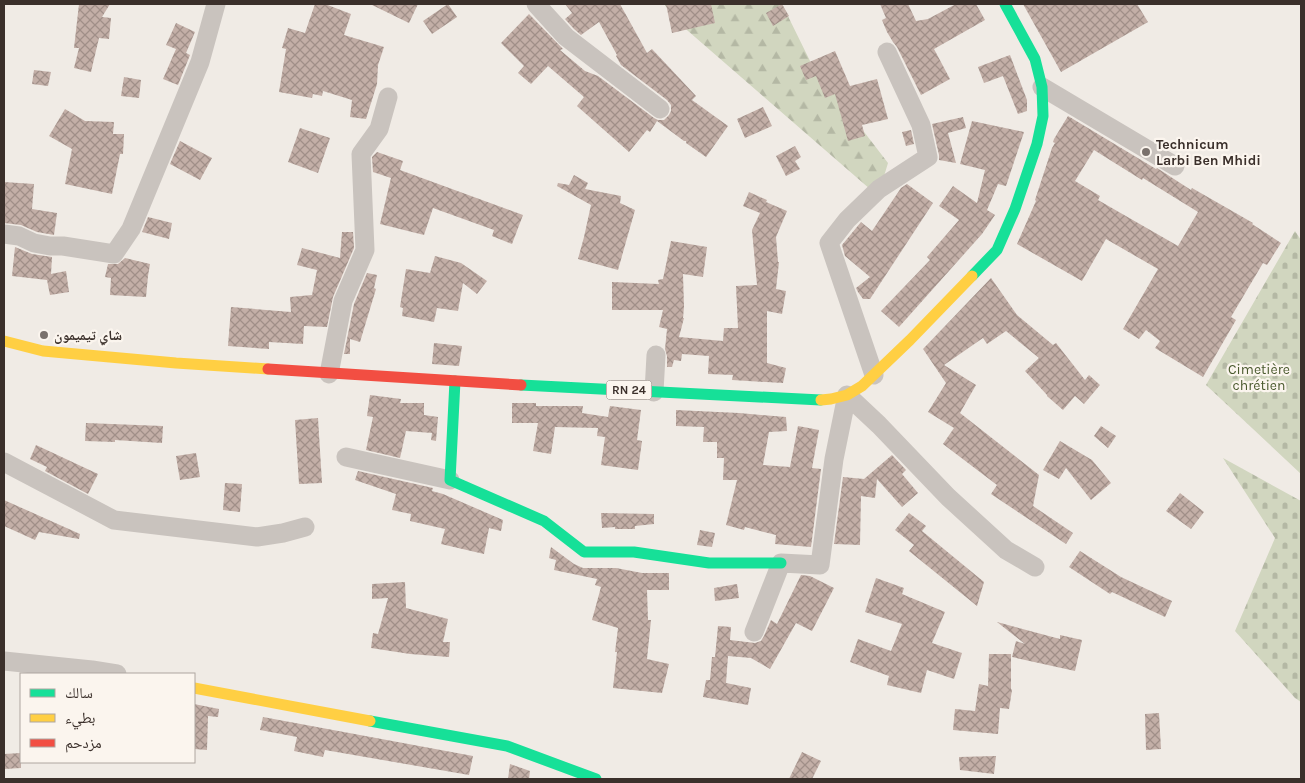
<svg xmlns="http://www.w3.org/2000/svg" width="1305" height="783" viewBox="0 0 1305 783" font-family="Karla,'Noto Naskh Arabic',sans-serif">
<defs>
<pattern id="forest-firs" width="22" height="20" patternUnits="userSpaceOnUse" patternTransform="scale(1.25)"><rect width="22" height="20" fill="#d1d6bf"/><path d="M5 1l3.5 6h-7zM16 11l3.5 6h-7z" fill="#b4b8a4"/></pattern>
<pattern id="cemetery-stones" width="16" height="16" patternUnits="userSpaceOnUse" patternTransform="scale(1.25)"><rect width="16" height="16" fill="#d1d6bf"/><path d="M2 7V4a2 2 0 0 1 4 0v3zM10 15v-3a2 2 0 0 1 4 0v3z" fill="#b4b8a4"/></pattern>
<pattern id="building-cross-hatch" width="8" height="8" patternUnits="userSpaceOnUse" patternTransform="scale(1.25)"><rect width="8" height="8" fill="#c3afa7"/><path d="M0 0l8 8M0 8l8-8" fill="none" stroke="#a08f88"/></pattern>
</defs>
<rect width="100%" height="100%" fill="#f0ebe5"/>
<path fill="url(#forest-firs)" d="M664,4H782L811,63L888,163L878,196L680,24Z"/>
<path fill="url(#cemetery-stones)" d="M1295,231L1301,240V474L1206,385Z
M1223,458L1301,501V702L1295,698L1235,631L1275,538Z"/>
<path fill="url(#building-cross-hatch)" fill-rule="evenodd" d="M79,4H110L102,17L111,18L109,39L99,38L91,72L74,68L79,48H74Z
M315,4H325L351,14L344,35L384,47L378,65L377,84L366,119L350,117L352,100L323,91L322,96L313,94L312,98L279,92L286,49L282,48L288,28L305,33Z
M370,4H418L409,23Z
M448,4L457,17L432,34L423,21Z
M565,4H620L647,53L652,49L696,96L692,100L728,126L706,157L686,143V141H684L657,121L650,132L647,130L629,152L577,106L584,97L548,66L531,84L518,73L524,66L501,43L529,14L563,49L560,50L585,71L598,76L654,118L658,120H664L669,115L671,111V105L667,100L621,65L616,56L617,55L599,22L581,35L574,29L565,19L572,13Z
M666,4H711L715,23L672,33Z
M782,4L789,16L773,26L766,13Z
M880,4H908L916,21L928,19L956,4H976L985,20L934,49L950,79L921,95L897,47L893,42L887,32L882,20L886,18Z
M1023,4H1137L1148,22L1061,72Z
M176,23L195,32L186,53L190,55L178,85L163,79L176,49L166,45Z
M835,51L850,86L877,79L888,119L862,125L865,136L848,141L835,94L825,98L816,76L806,80L800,66Z
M1010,55L1027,100V111L1018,114L1003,76L984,83L978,67Z
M34,70L51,72L48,86L32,84Z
M124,77L141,80L139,98L121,96Z
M763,107L772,126L745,138L737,119Z
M65,109L85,121L114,122L113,134H124L123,154H120L112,194L65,184L72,149L49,136Z
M1068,116L1156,169L1157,168L1191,190L1192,188L1253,223L1252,224L1281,243L1267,265L1263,263L1231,317L1236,320L1203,377L1155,348L1160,341L1146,330L1139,339L1123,329L1158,269L1106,239L1082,281L1017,244L1036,201L1035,200L1052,148L1055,143L1053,142L1054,139ZM1094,150L1142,180L1143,178L1198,212L1178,246L1098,200L1100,196L1075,181Z
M963,117L966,128L948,133L956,163L939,160V155L932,124Z
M972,121L1024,132L1006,186L998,184L987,210L995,215L982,234L899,327L881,311L930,260L927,257L959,220L939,206L953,186L977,203L985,170L960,164Z
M300,128L330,138L318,173L288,162Z
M911,130L914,144L906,146L902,132Z
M180,141L212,158L200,180L170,164Z
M795,146L801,157L795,161L800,169L786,176L776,156Z
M377,152L403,161L400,170L523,215L512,244L492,236L494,230L433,208L424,235L380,224L391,178L373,172L372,157Z
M574,175L588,183L585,189L621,196L620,203L635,210L618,270L578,259L584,237L591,205L557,186L558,183L569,185Z
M4,182L34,184L32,209L57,213L54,235L37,232L21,225L4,223Z
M907,184L933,203L870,299H863L858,292L856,288L870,277L845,256L842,245L861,222L872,231L901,188Z
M749,192L767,200L766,202L787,211L776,237L778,262H779L776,289L786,291L782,314L767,311V363L786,368L783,383L732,380L733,375L708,374L709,356L682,354L681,361L674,360L672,367H667V356L665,349L667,329L659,327L663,310H612V282L659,284L658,280L663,279L671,241L707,247L703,277L683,274L684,307L683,318H684L679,337L723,341L724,328H738L736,286L757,285L752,230L760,213L743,206Z
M148,217L172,223L169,239L142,232Z
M342,232H353L354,248L333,297L327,327L304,326L303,344L269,342V349L228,346L231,307L291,312L290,297L312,295L317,270L297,265L302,248L340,258Z
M15,247L32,254L52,257L51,274L66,271L69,292L50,295L47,280L12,276Z
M435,256L461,263L487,281L477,294L463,283L458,311L437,308L434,322L402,316L403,308L400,307L406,269L430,273Z
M125,258L150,264L148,276L146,297L110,295L111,278L105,277L108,264H118Z
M367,273L377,275L374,288L376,289L360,342L350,339V354H344L354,304Z
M991,278L1017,315L1053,345L1056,343L1085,380L1089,375L1100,385L1084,404L1075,396L1063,410L1047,396V395L1025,371L1039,358L1006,331L987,344L983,338L944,365L976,385L960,413L1039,475L1033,506L1073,533L1066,544L991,494L997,485L943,444L954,428L928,412L946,383L923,349Z
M434,343L462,346L459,366L432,364Z
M370,395L401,399L400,403H424V415L438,417L436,441L431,440L432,433L406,431L400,458L366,450L373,417L367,416Z
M512,403H536V406H583L582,413L608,417L610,406L641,410L637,440L642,441L638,470L601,465L605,437L597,436L598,428L555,427L551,454L533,451L538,423H512Z
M676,410L739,413L786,417L787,431L769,432L763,465L790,467L798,426L819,430L812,468L821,469L811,547L775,544L776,535L745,527L744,530L726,525L737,480H723L724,458H717V442H703L704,427L676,426Z
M318,418L322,483L299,484L295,420Z
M86,423L163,426L162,443L115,440V442L85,441Z
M1101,426L1116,436L1108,448L1094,436Z
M1060,441L1092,460L1111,483L1091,500L1066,468L1059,479L1043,470Z
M36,445L98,474L88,494L45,471L47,467L30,459Z
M196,453L200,477L180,480L176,456Z
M892,455L906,470L902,474L918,493L902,507L877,479L875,498L861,496L860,545L834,544L843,477L864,479Z
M358,471L433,488L432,491L443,494L503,520L501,531L489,528L484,554L441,544L445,529L410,521L411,514L392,510L396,494L355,480Z
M225,483L242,484L240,512L223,510Z
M1180,493L1204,512L1191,529L1166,511Z
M4,500L80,534L79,539L39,532L35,540L4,526Z
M601,513L654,514V524L635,526V529H615V527L602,528Z
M909,513L926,526L922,531L984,582L977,606L909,551L914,545L895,530Z
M700,530L715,533L712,547L697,545Z
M551,547L574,564L583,568H616L642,573H669V590H647L648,620H651L647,659L669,664L662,693L613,688L617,652H615L618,628L592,620L601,587L595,585L597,579L554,570L556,560L549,558Z
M1080,551L1121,577L1172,601L1165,617L1112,592L1110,594L1069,567Z
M801,575L810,576L834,588L812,631L796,623L770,669L751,658L728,656L726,683L751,688L748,705L703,697L706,680H710L712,657H715L718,626L731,627L730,640L755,643L761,641L764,636L771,620L777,624Z
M876,578L904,588L902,594L945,612L932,643L962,653L954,679L927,670L921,693L887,685L889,676L850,662L858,639L891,651L902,624L865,612Z
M405,582L406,608L448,619L443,642H450L449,657L410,654L371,648L373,633L378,634L388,598L372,599V584Z
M737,584L739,598L715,601L714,588Z
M997,622L1060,639V635L1082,640L1075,671L1012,657L1016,641L1025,644Z
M989,654H1011V689L1012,690L1009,709L1000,708L998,734L953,730L955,709L975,711L979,684L988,686Z
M194,704L219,709L218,717L208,716L207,750L194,749Z
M1159,713L1161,749L1146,750L1145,714Z
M263,717L473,756L469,775L325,750L323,757L294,751L297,737L260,730Z
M802,752L821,761L812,779H789Z
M21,753V768L4,769V754Z
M996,756L994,774L960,770L959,757Z
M510,764L530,771L529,779H508Z"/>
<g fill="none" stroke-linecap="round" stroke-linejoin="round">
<path stroke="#c9c3be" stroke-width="19" d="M536,4L566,37L660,109
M1042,87L1175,166
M4,234L19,236L34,243L50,246H63L114,254L131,229L200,62L216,4
M329,374L343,301L365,250L361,154L379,129L388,97
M874,375L829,243L847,220L879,189L928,157L921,125L887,52
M654,392L656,355
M847,395L879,425L948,497L1006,550L1035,567
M346,457L450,480
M4,462L114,520L257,537L283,533L305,527
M754,632L781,563L820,565L834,459L847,395
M4,661L92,670L117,674"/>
<path stroke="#16e098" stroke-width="11" d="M972,276L997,250L1015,209L1037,144L1043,116L1042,87L1035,59L1005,4
M455,381L450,480L544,521L584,552H634L709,563H781
M521,385L821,400
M370,721L507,746L596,779"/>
<path stroke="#ffcf43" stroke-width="11" d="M4,341L43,351L176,363L268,369
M821,400L831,399L847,395L862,386L910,340L972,276
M194,688L370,721"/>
<path stroke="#f24e42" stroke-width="11" d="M268,369L521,385"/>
</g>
<g fill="#7a716c" stroke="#fbf5ee" stroke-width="2">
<circle cx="1146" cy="152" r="5"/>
<circle cx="44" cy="335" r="5"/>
</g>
<g text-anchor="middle" stroke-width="4.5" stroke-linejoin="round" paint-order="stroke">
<rect fill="#fbf5ee" stroke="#756b66" stroke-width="1" x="606.5" y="380.5" width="45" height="19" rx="4"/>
<g font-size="12" font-weight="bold" fill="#3b302b">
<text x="629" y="394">RN 24</text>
</g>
<g font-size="14" font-weight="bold" fill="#3b302b" stroke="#fbf5ee" text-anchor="start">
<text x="1156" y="149">Technicum<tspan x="1156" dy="16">Larbi Ben Mhidi</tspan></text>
<text x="54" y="340">شاي تيميمون</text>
</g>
<g font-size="14" fill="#4a5a2e" stroke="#fbf5ee">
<text x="1259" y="374">Cimetière<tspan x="1259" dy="16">chrétien</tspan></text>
</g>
</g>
<rect width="1305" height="783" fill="none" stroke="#3b302b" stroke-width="10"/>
<rect x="20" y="673" width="175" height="90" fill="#fbf5ee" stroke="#aea6a0"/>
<rect x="30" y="689" width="25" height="8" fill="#16e098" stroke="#aea6a0"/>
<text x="65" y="698" font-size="15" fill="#3b302b">سالك</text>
<rect x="30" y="714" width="25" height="8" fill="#ffcf43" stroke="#aea6a0"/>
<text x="65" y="723" font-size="15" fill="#3b302b">بطيء</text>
<rect x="30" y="739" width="25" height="8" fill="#f24e42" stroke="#aea6a0"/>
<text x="65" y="748" font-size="15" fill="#3b302b">مزدحم</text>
</svg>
